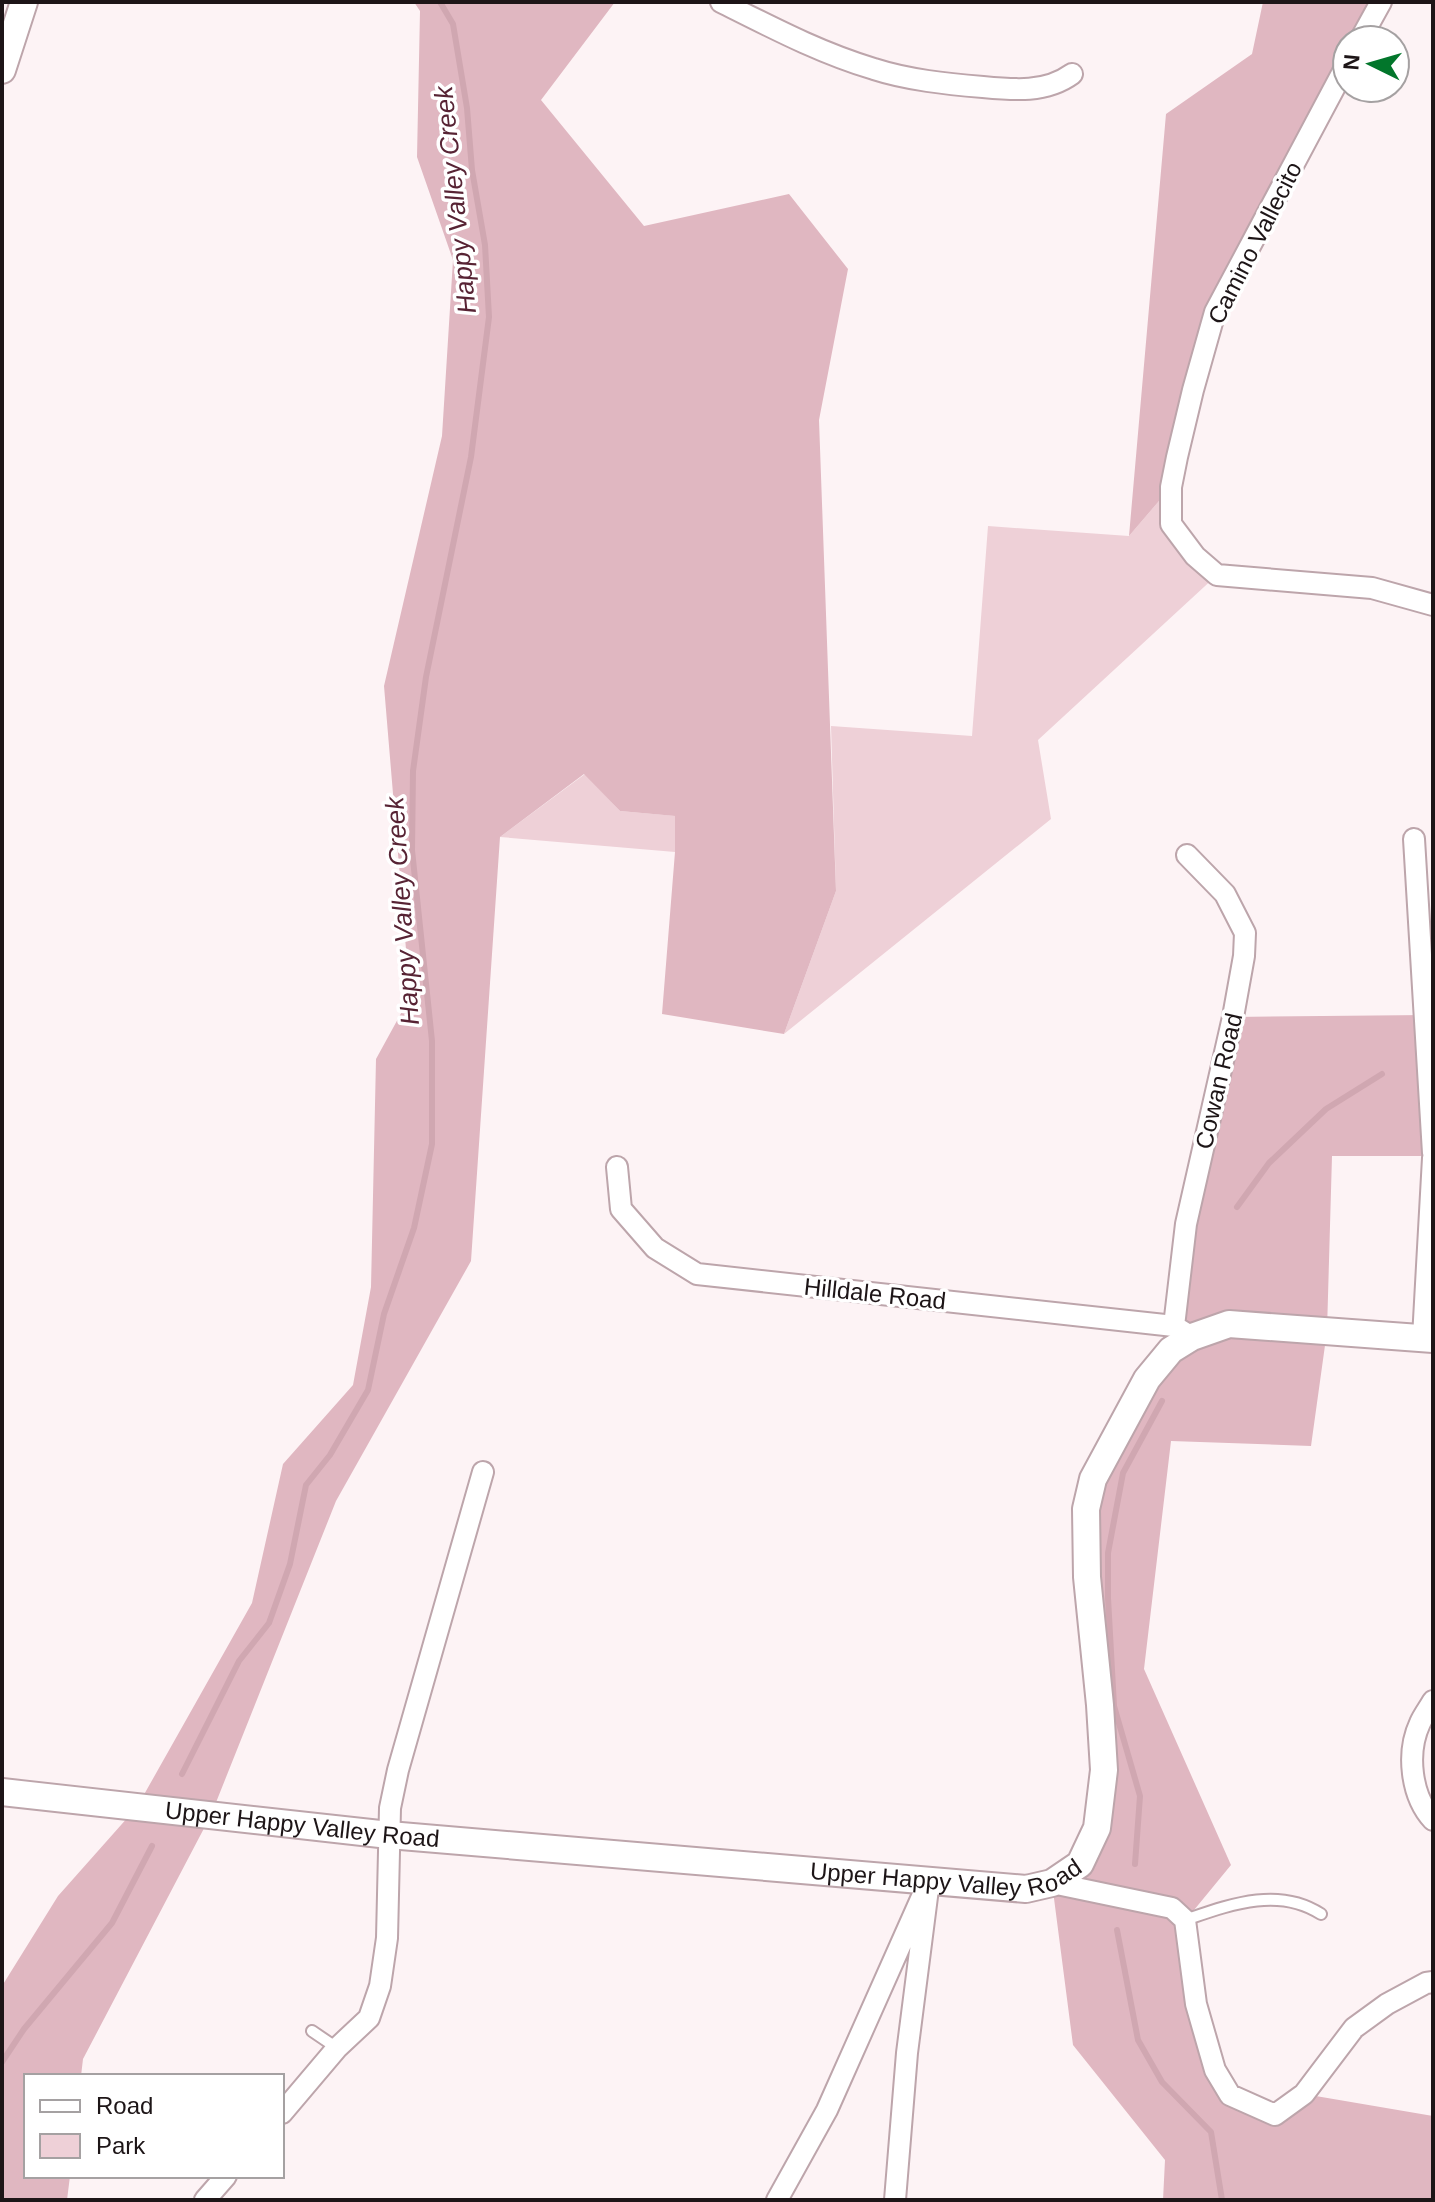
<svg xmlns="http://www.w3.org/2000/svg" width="1435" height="2202" viewBox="0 0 1435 2202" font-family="Helvetica,sans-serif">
<rect width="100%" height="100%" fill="#fdf3f5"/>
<path fill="#eed0d7" d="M1171,487V524L1217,575L1038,740L1051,819L784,1034L836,891L831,726L972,736L988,526L1129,536Z
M585,774L620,811L676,816L675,852L500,837Z"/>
<path fill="#e0b7c1" d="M414,2H615L541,100L644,226L789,194L848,269L819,420L836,891L784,1034L662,1014L675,852V816L620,811L584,774L500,837L471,1261L336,1501L211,1815L83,2059L81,2076H26V2176H70L67,2200H2V1986L58,1896L137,1807L252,1603L283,1464L353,1385L371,1287L376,1059L410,997L384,686L442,436L453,260L417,157L420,11Z
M1263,2H1381L1360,40H1347V64L1215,312L1171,487L1129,536L1166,114L1252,54Z
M1426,1015L1433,1156H1332L1327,1331L1311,1446L1171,1441L1144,1669L1231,1865L1185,1921L1215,2070L1260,2109L1304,2094L1433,2116V2200H1163L1165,2160L1073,2045L1052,1883L1097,1828L1086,1509L1174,1326L1233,1017Z"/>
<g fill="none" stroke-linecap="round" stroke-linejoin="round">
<path stroke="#d0a7b1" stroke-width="6" d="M1237,1207L1269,1163L1326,1109L1382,1074
M182,1774L239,1661L269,1623L290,1564L306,1485L330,1455L368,1390L384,1314L414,1228L432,1144V1041L412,850L413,771L426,677L471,457L489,317L485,245L472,170L467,108L453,24L440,2
M1135,1864L1140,1796L1114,1706L1108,1598V1553L1123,1473L1162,1401
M1117,1930L1138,2040L1162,2082L1211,2132L1222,2200
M2,2062L24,2029L112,1923L152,1846"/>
<g stroke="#bda5ab" stroke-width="14">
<path id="service" d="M1185,1920C1229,1905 1278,1886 1321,1914
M312,2031L337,2048"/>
</g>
<g stroke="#bda5ab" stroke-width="24">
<path id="minor" d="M721,2C771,27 820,53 874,69C908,80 947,84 983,87C1014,90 1046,93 1072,74
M1360,40L1381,2
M1347,64L1215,312L1193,390L1177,457L1171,487V524L1195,556L1217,575L1372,588L1433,605
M1414,839L1433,1153
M617,1167L621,1209L655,1248L697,1274L1174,1326L1192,1337
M1174,1326L1186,1224L1233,1017L1244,956L1245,933L1225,894L1187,855
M1423,1338L1433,1158
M1433,1701C1429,1708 1423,1716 1420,1723C1406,1753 1411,1796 1433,1820
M1052,1883L1172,1908L1185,1920L1196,2004L1215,2070L1230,2095L1275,2115L1304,2094L1354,2028L1387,2004L1426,1983L1433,1982
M282,2113L337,2048L369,2018L380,1986L387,1938L390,1808L398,1770L483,1472
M205,2200L226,2176
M777,2200L827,2110L929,1881L907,2053L895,2200"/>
</g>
<g stroke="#bda5ab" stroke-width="30">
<g id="tertiary">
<path d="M2,70L24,2"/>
<path id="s1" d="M2,1792L389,1835L1026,1889L1052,1883L1080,1864L1097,1828L1104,1770L1100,1705L1087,1577L1086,1509L1093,1479L1147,1379L1171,1350L1192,1337L1229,1324L1433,1339"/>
</g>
</g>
<use href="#service" stroke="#fff" stroke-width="10"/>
<use href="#minor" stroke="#fff" stroke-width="20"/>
<use href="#tertiary" stroke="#fff" stroke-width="26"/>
</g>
<g text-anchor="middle" stroke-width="7" stroke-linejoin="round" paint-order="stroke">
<g font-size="24" fill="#1d1517" stroke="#fff">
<text transform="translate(1255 243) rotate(-63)" y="8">Camino Vallecito</text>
<text transform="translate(1219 1081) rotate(-77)" y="8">Cowan Road</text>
<text transform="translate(875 1294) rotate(6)" y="8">Hilldale Road</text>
<text dy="8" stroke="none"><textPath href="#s1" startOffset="302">Upper Happy Valley Road</textPath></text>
<text dy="8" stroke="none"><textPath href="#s1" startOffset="950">Upper Happy Valley Road</textPath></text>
</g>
<g font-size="26" font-style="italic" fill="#572334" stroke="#fff">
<text transform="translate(455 200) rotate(-96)" y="9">Happy Valley Creek</text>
<text transform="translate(402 911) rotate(-94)" y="9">Happy Valley Creek</text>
</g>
</g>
<rect width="1435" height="2202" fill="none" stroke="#1d1517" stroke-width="8"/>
<rect x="24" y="2074" width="260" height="104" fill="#ffffff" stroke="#a5a1a2" stroke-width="2"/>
<rect x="40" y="2100" width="40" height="12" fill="#ffffff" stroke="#a5a1a2" stroke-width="2"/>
<text x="96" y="2114" font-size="24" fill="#1d1517">Road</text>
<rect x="40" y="2134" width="40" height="24" fill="#eed0d7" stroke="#a5a1a2" stroke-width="2"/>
<text x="96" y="2154" font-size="24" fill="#1d1517">Park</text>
<g transform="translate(1371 64) rotate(275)"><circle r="38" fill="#ffffff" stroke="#a5a1a2" stroke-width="2"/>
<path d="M0-6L14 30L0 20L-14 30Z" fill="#02762b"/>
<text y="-12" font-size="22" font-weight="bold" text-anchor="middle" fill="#1d1517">N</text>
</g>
</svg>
